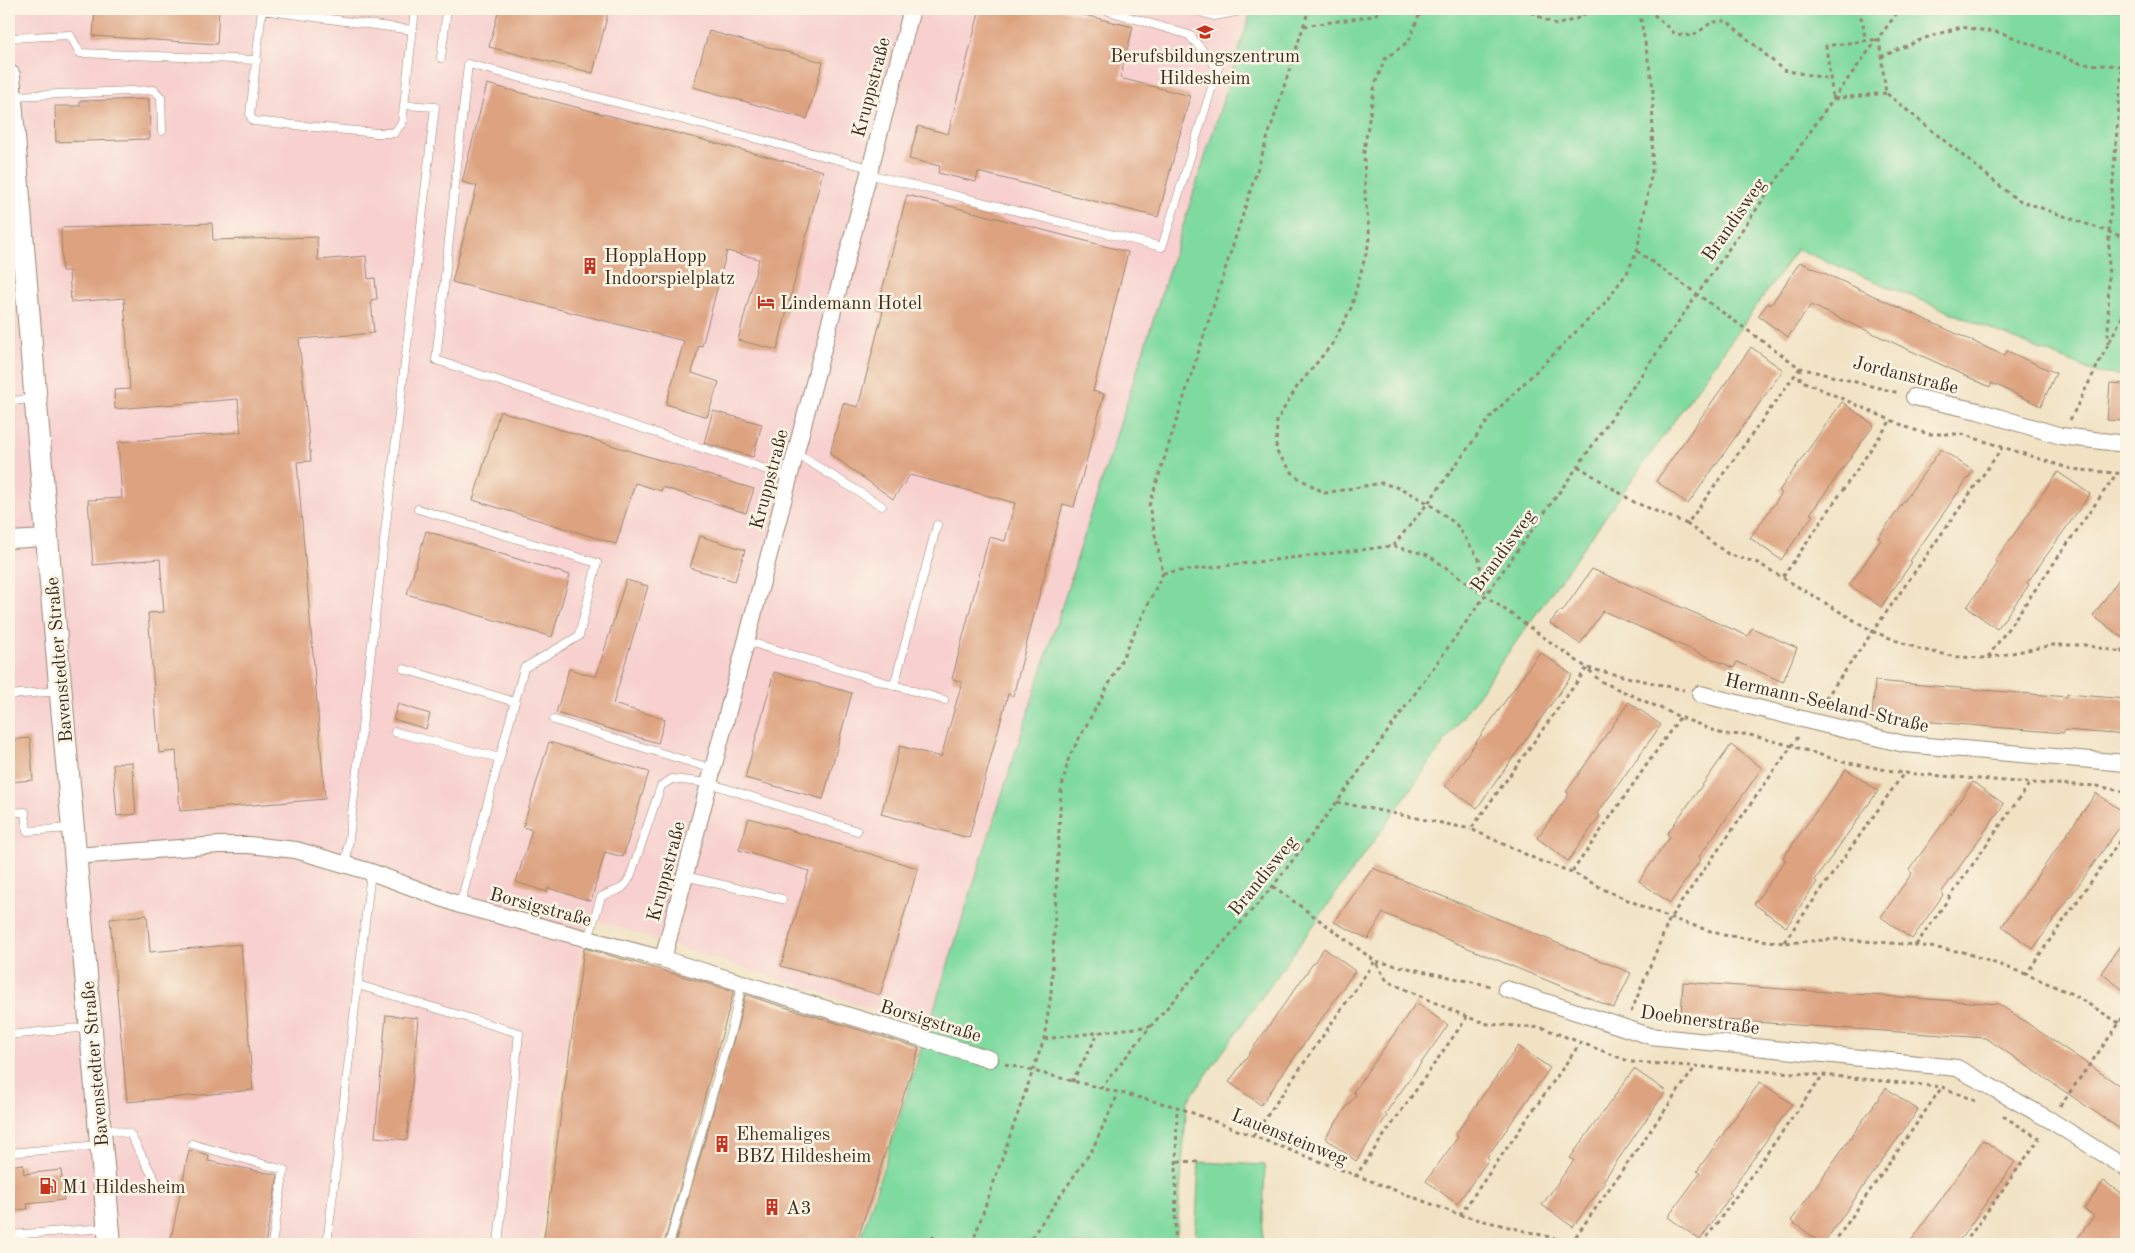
<svg xmlns="http://www.w3.org/2000/svg" width="2135" height="1253" viewBox="0 0 2135 1253" font-family="'Old Standard TT',serif">
<rect width="100%" height="100%" fill="#fcf5e5"/>
<filter id="ink" filterUnits="userSpaceOnUse"><feTurbulence type="fractalNoise" baseFrequency=".02" numOctaves="2"/><feDisplacementMap in="SourceGraphic" scale="10" xChannelSelector="R" yChannelSelector="G"/><feConvolveMatrix kernelMatrix="1 2 1 2 8 2 1 2 1" color-interpolation-filters="sRGB"/></filter>
<filter id="wash" filterUnits="userSpaceOnUse"><feTurbulence type="fractalNoise" baseFrequency=".0096" numOctaves="4" result="noise"/><feDisplacementMap in="SourceGraphic" scale="20" xChannelSelector="R" yChannelSelector="G"/><feGaussianBlur stdDeviation="1.12" result="paint"/><feColorMatrix in="noise" values="0 0 0 0 0 0 0 0 0 0 0 0 0 0 0 0 0 1.4 0 .05"/><feComposite in="paint" operator="in"/></filter>
<g filter="url(#wash)">
<rect width="100%" height="100%" fill="#f1e2c4"/>
<path fill="#f7d0cf" d="M9,9H1252L928,1027L586,917L539,1244H9Z"/>
<path fill="#7fdaa0" stroke="#5d825f" d="M1252,9H2126V376L2097,373L1797,249L1187,1102L1176,1244H859Z
M1199,1162L1265,1165L1262,1244H1195Z"/>
<g id="blocks">
<path fill="#dda380" d="M95,9H219L217,44L93,36Z
M499,9H609L593,73L489,47Z
M980,9H1060L1133,27L1120,78L1190,96L1158,217L978,172L976,182L938,173L940,166L909,159L918,126L948,134Z
M709,31L823,62L807,119L693,87Z
M487,84L823,171L777,350L738,340L759,259L727,251L702,346L699,345L692,373L719,382L707,417L666,404L684,341L452,282L477,186L462,182Z
M149,99L150,139L56,142L55,106H80V101Z
M907,195L1128,252L1093,391L1104,394L1074,507L1063,504L1013,696L1008,694L969,838L881,814L900,746L941,757L962,682L952,679L989,537L1005,541L1015,503L910,475L893,499L830,454L843,403L858,407L883,311L877,310Z
M212,223L213,240L317,237L318,260L366,256L368,279L375,278L377,299L371,300L374,333L299,339L311,461L297,462L325,799L180,811L176,751L159,753L148,613L164,612L160,559L93,565L88,500L122,498L118,442L241,432L238,399L115,409L114,390L130,389L124,298L71,302L69,271H62L61,228Z
M1800,262L2005,356L2007,351L2056,373L2041,406L1992,383L1990,387L1811,305L1788,337L1758,316L1768,303L1771,305Z
M1751,347L1783,370L1688,504L1656,481Z
M2110,383L2126,384V421L2107,420Z
M1842,402L1874,425L1810,514L1813,515L1781,560L1750,538L1782,493L1779,491Z
M500,411L754,489L746,513L662,487L661,491L635,483L616,544L473,500Z
M713,411L762,424L753,457L704,443Z
M1941,449L1973,471L1910,561L1912,562L1881,607L1849,585L1881,540L1878,538Z
M2058,472L2090,494L2027,583L2029,585L1997,629L1967,607L1998,563L1995,561Z
M426,531L570,575L552,637L407,594Z
M700,536L745,550L735,581L690,568Z
M1592,569L1748,636L1752,628L1797,648L1783,682L1737,662L1734,668L1603,611L1580,644L1550,623L1560,610L1562,612Z
M2126,569V640L2093,616Z
M626,580L648,586L613,704L665,719L658,743L556,713L569,669L596,677Z
M1540,652L1572,675L1477,808L1445,786Z
M774,672L852,693L823,799L745,778Z
M1875,681L2067,697V694L2126,699V735L2064,730V733L1872,717Z
M1629,702L1661,725L1597,814L1600,816L1568,861L1537,838L1569,794L1566,792Z
M398,704L430,714L426,729L393,719Z
M30,738L33,780L9,782V740Z
M549,742L649,772L623,857L605,852L591,901L548,888L547,892L516,882L532,830L523,827Z
M1731,745L1762,768L1699,857L1701,859L1670,903L1639,881L1670,837L1667,834Z
M132,762L136,814L117,816L113,764Z
M1846,769L1878,791L1815,880L1817,882L1786,927L1754,904L1786,860L1783,858Z
M1973,782L2004,804L1941,893L1943,895L1912,939L1881,917L1912,873L1909,870Z
M2096,793L2126,814V818L2033,949L2002,926Z
M749,818L918,868L880,995L781,966L809,871L739,850Z
M1373,868L1631,973L1614,1008L1383,913L1368,939L1334,922Z
M147,915L150,952L241,944L253,1090L127,1102L110,919Z
M2126,937V992L2101,973Z
M584,948L734,991L664,1244H543Z
M1324,948L1355,971L1261,1105L1229,1082Z
M1683,982L1999,1004L2126,1090V1133L1986,1038L1681,1017Z
M745,995L919,1048L856,1244H675L737,1028Z
M1416,1003L1448,1025L1385,1114L1387,1116L1356,1161L1325,1138L1356,1094L1353,1092Z
M386,1015L418,1018L407,1140L375,1137Z
M1518,1046L1550,1068L1487,1157L1489,1159L1457,1204L1426,1181L1458,1137L1455,1135Z
M1634,1069L1666,1091L1603,1181L1605,1182L1573,1227L1542,1205L1574,1160L1570,1158Z
M1760,1082L1792,1104L1729,1193L1731,1195L1700,1240L1668,1217L1700,1173L1697,1171Z
M1886,1088L1918,1110L1823,1244L1791,1221Z
M1983,1140L2015,1162L1983,1207L1957,1244H1909Z
M189,1150L209,1155L208,1161L278,1175L265,1244H170Z
M23,1164L24,1174L61,1170L64,1200L27,1204L28,1209L9,1211V1166Z
M2104,1181L2126,1197V1244H2073L2094,1216L2084,1209Z"/>
</g>
</g>
<g filter="url(#ink)">
<use href="#blocks" fill-opacity="0" stroke="#968671" stroke-width="1"/>
<g fill="none" stroke-linecap="round" stroke-linejoin="round">
<g stroke="#968671" stroke-width="9">
<path id="lane" d="M262,9L250,115L253,121L377,133H394L402,123L415,9
M1189,9L1214,16L1236,12L1237,9
M262,10L412,30
M9,38L70,35L80,53L257,60
M441,58L447,9
M12,96L154,90L161,97L162,131
M868,174L1162,247L1218,68L1189,35L1102,9
M9,401L34,399
M795,453L882,506
M789,477L436,360L468,64L870,168
M418,509L597,563L579,636L524,668L460,905
M746,641L944,700
M404,669L515,702
M894,686L937,525
M9,695L59,691
M554,720L713,769
M395,732L500,758
M9,813L25,812L27,831L72,828
M346,864L435,107L404,105
M685,876L782,899
M588,939L601,897C614,888 620,896 630,877L661,786L672,779L709,783L857,831
M358,985L519,1033L498,1244
M9,1035L89,1027
M9,1070V1088
M102,1127L130,1134L157,1184
M192,1144L284,1170L272,1244
M9,1153L99,1145
M9,1235L107,1228
M327,1244L371,872
M669,1244L732,1027L742,983"/>
</g>
<g stroke="#968671" stroke-width="18">
<path id="street" d="M1914,397L1978,411L2061,436L2126,444
M9,540L47,538
M1700,694L1904,744L2126,763
M76,856L219,845H249L296,850L371,872L460,905L663,959L990,1059
M663,959L912,9
M1506,989L1650,1036L1957,1068L2050,1120L2126,1168"/>
</g>
<g stroke="#968671" stroke-width="24">
<path id="secondary" d="M9,76L47,538L110,1244"/>
</g>
<path stroke="#968671" stroke-width="3" stroke-dasharray="4 4" stroke-linecap="butt" d="M1425,9L1420,13L1409,41L1385,59L1375,84L1364,150L1365,196L1370,239L1351,308L1333,343L1297,387L1277,420L1276,451L1295,476L1325,493L1382,483L1402,489L1428,503L1456,524L1479,559L1485,597
M1524,9L1556,25L1576,19L1593,9
M1648,9L1675,34L1693,36L1712,22L1727,21L1783,70L1831,79
M1857,9L1863,22L1865,41
M1304,26L1373,16L1384,9
M1881,57L1925,38L1961,27L2002,33L2082,64L2122,66L2109,231L2108,344
M1886,93L1833,99L1826,46L1879,39L1886,93L2016,199L2126,238
M1637,251L1800,368L1899,393
M1800,368L1687,524L1728,554L1758,563L1874,632L1919,649L1957,657L1987,658L2053,645H2085L2126,653
M1800,368V380L1911,429L1929,434H1962L2071,469L2126,474
M2070,420L2126,309
M1578,466L1634,502L1687,524
M1393,546L1428,503L1492,415L1603,305L1627,273L1637,251L1652,171L1653,87L1639,9
M1163,573L1393,546L1428,555L1587,668L1684,690
M1783,577L1891,420
M2121,652L2126,645
M1988,657L2117,473
M1821,705L2002,448
M1337,802L1471,829
M1572,872L1680,717
M1273,886L1375,961L1491,986
M1784,942L1904,773
M1916,945L2030,783
M2026,974L1963,952L1916,945L1839,939L1784,943L1723,935L1670,918L1607,891L1572,872L1540,861L1471,829L1587,668L1600,681L1680,717L1725,735L1746,734L1792,746L1843,762L1904,773L2030,783L2097,786L2126,792
M1631,1012L1670,918L1798,737
M2119,1023L2072,994L2026,974L2126,832
M1044,1039L1151,1026
M1005,1064L1177,1107L1460,1215L1578,1244
M1072,1082L1099,1032
M1100,1089L1151,1026L1273,886L1337,802L1578,466L1833,99L1900,9
M2060,1106L2126,1014
M2003,1116L2039,1138
M1253,1136L1375,961L1387,981L1467,1017L1488,1024L1543,1028L1631,1062L1823,1075L1942,1087L1978,1102
M1178,1161L1199,1162
M1355,1177L1467,1017
M1460,1215L1581,1042
M932,1236L939,1244
M1571,1243L1696,1066
M972,1244L1044,1039L1051,994L1061,791L1069,757L1115,673L1163,573L1149,506L1309,9
M1027,1244L1092,1150L1118,1094
M1175,1244L1177,1107
M1702,1244L1823,1075
M1833,1244L1942,1087
M1964,1244L2039,1139"/>
<use href="#lane" stroke="#fff" stroke-width="8"/>
<use href="#street" stroke="#fff" stroke-width="16"/>
<use href="#secondary" stroke="#fff" stroke-width="22"/>
</g>
</g>
<defs>
<g id="school-bare" transform="scale(1.35)"><path d="M0-5L7-2L0 1L-7-2ZM-4 1L0 2.5L4 1V4Q0 6-4 4Z" fill="#c8321e" stroke="#fcf5e5" stroke-width="2.5" paint-order="stroke"/></g>
<g id="building-bare" transform="scale(1.35)"><path d="M-4-6H4V6H1V3H-1V6H-4ZM-2.5-4.3h1.7v1.8h-1.7ZM.8-4.3h1.7v1.8H.8ZM-2.5-1h1.7V.8h-1.7ZM.8-1h1.7V.8H.8Z" fill="#c8321e" stroke="#fcf5e5" stroke-width="2.5" paint-order="stroke"/></g>
<g id="hotel-bare" transform="scale(1.35)"><path d="M-6-4.5h1.5V1H6V5H4.5V3h-9V5H-6ZM-4 0a1.8 1.8 0 1 1 3.6 0ZM.5 0V-2.5h3Q6-2.5 6 0Z" fill="#c8321e" stroke="#fcf5e5" stroke-width="2.5" paint-order="stroke"/></g>
<g id="fuel-bare" transform="scale(1.35)"><path d="M-5.5-6h7V0h2V4h1.3V-2.5L3-4.5l.8-.8L6-3V5H2.5V1h-1V6h-7ZM-4.2-4.7v3.2H.2V-4.7Z" fill="#c8321e" stroke="#fcf5e5" stroke-width="2.5" paint-order="stroke"/></g>
</defs>
<g fill-rule="evenodd">
<use href="#school-bare" x="1205" y="32"/>
<use href="#building-bare" x="590" y="266"/>
<use href="#hotel-bare" x="766" y="302"/>
<use href="#building-bare" x="722" y="1144"/>
<use href="#fuel-bare" x="48" y="1186"/>
<use href="#building-bare" x="772" y="1207"/>
</g>
<g text-anchor="middle" stroke-width="5" stroke-linejoin="round" paint-order="stroke">
<g font-size="19" fill="#3b2a1e" stroke="#fcf5e5" text-anchor="start">
<text x="1205" y="62" text-anchor="middle">Berufsbildungszentrum<tspan x="1205" dy="22">Hildesheim</tspan></text>
<text x="604" y="262">HopplaHopp<tspan x="604" dy="22">Indoorspielplatz</tspan></text>
<text x="780" y="309">Lindemann Hotel</text>
<text x="736" y="1140">Ehemaliges<tspan x="736" dy="22">BBZ Hildesheim</tspan></text>
<text x="62" y="1193">M1 Hildesheim</text>
<text x="786" y="1214">A3</text>
</g>
<g font-size="19" fill="#3b2a1e" stroke="#fcf5e5">
<text transform="translate(870 87) rotate(-75)" y="7">Kruppstraße</text>
<text transform="translate(1733 219) rotate(-55)" y="7">Brandisweg</text>
<text transform="translate(1906 374) rotate(14)" y="7">Jordanstraße</text>
<text transform="translate(768 479) rotate(-75)" y="7">Kruppstraße</text>
<text transform="translate(1502 550) rotate(-54)" y="7">Brandisweg</text>
<text transform="translate(58 660) rotate(-95)" y="7">Bavenstedter Straße</text>
<text transform="translate(1827 702) rotate(13)" y="7">Hermann-Seeland-Straße</text>
<text transform="translate(665 871) rotate(-75)" y="7">Kruppstraße</text>
<text transform="translate(1262 875) rotate(-51)" y="7">Brandisweg</text>
<text transform="translate(541 906) rotate(15)" y="7">Borsigstraße</text>
<text transform="translate(1700 1019) rotate(8)" y="7">Doebnerstraße</text>
<text transform="translate(931 1020) rotate(17)" y="7">Borsigstraße</text>
<text transform="translate(94 1064) rotate(-95)" y="7">Bavenstedter Straße</text>
<text transform="translate(1290 1136) rotate(22)" y="7">Lauensteinweg</text>
</g>
</g>
<rect width="2135" height="1253" fill="none" stroke="#fcf5e5" stroke-width="30"/>
</svg>
